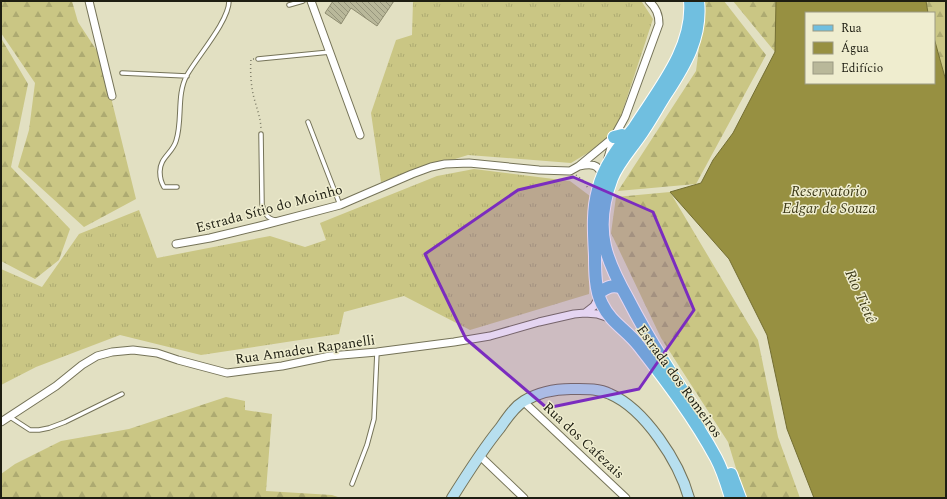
<svg xmlns="http://www.w3.org/2000/svg" width="947" height="499" viewBox="0 0 947 499" font-family="Spectral,serif">
<defs>
<pattern id="grass-tufts" width="24" height="20" patternUnits="userSpaceOnUse"><rect width="24" height="20" fill="#cac684"/><path d="M3 7l-1-3M5 7V3M7 7l1-3M15 17l-1-3M17 17v-4M19 17l1-3" fill="none" stroke="#adaa71"/></pattern>
<pattern id="forest-firs" width="22" height="20" patternUnits="userSpaceOnUse"><rect width="22" height="20" fill="#cac684"/><path d="M5 1l3.5 6h-7zM16 11l3.5 6h-7z" fill="#adaa71"/></pattern>
<pattern id="building-back-hatch" width="6" height="6" patternUnits="userSpaceOnUse"><rect width="6" height="6" fill="#b9b89a"/><path d="M-1 5l2 2M0 0l6 6M5-1l2 2" fill="none" stroke="#96957c"/></pattern>
</defs>
<rect width="100%" height="100%" fill="#e2e0c2"/>
<path fill="url(#grass-tufts)" d="M413,1L642,2L653,19L614,137L571,163L468,155L381,182L371,113L396,40L412,35Z
M474,169L570,181L590,196L589,294L470,330L404,296L344,312L339,334L201,355L120,335L36,367L1,385V269L42,287L79,234L139,210L157,258L270,236L305,247L326,240L320,223L437,176Z"/>
<path fill="url(#forest-firs)" d="M1,1H72L78,22L101,57L136,199L84,227L18,167L29,130L35,83L1,33Z
M705,1H724L766,55L696,184L618,191L696,71Z
M733,1H780L775,52Z
M926,1H946V81L934,38V13H928Z
M1,38L28,84L11,167L70,229L59,260L35,279L1,261Z
M670,192L758,340L778,437L800,498H745L728,442L661,338L611,233L616,197Z
M226,397L245,401V410L272,414L266,491L332,495L341,498H1V474L15,464L61,441L129,429Z"/>
<path fill="#979041" stroke="#736e33" d="M776,1H926L928,13H806V83H934V38L946,81V498H814L787,429L767,335L729,259L670,192L701,183L713,160L733,133L775,52Z"/>
<path fill="url(#building-back-hatch)" stroke="#8f8d71" d="M333,1H394L377,26L351,8L341,24L325,13Z"/>
<g fill="none" stroke-linecap="round" stroke-linejoin="round">
<g stroke="#757358" stroke-width="5.5">
<path id="lane" d="M289,5L303,1
M258,59L330,52
M122,73L187,76
M308,122L340,205
M261,134L262,204C264,212 266,218 275,220
M177,187H164C161,182 160,178 160,173C159,158 172,154 176,141C183,120 176,95 187,75C197,57 229,21 229,1
M10,417L30,430H39L49,428L65,422L122,394
M352,484L367,445L374,419L377,352"/>
</g>
<g stroke="#757358" stroke-width="9">
<path id="street" d="M89,1L112,96
M311,1L360,135
M608,158L614,137L625,117L659,24C659,14 656,8 649,1
M579,166C590,164 599,163 602,176
M176,244L210,238L260,226L340,205L412,174L431,167L445,164L469,163L539,170L570,171L579,166L614,137
M585,313L594,306L599,297
M523,401L626,498
M1,422L56,386L82,365L97,356L112,352L133,350L157,353L178,360L227,373L282,366L330,356L377,352L454,342L490,336L539,322L574,314L585,313L597,314L609,318
M479,455L524,498"/>
</g>
<g stroke="#757358" stroke-width="12">
<path id="secondary" d="M452,498C467,474 482,450 500,428C507,418 514,407 524,401C539,392 555,389 571,389C584,389 598,388 610,394C645,409 679,462 689,498"/>
</g>
<g stroke="#fff" stroke-width="14">
<path id="primary" d="M690,1C694,48 658,90 634,128C619,146 603,167 598,190C592,211 594,235 595,256C595,271 595,290 602,304C611,323 627,330 639,346C667,382 695,419 716,458C723,471 727,485 731,498
M698,1C702,37 685,65 666,94C657,108 649,123 639,137C630,150 618,163 612,178C604,199 600,224 605,246C609,264 619,283 628,299C650,342 676,381 703,421
M614,137L622,135L625,138
M599,293C607,287 613,284 622,288
M731,474L740,498"/>
</g>
<path stroke="#7e7d68" stroke-width="1.5" stroke-dasharray="1 3" stroke-linecap="butt" d="M254,59H251C250,72 251,86 254,98C257,109 261,119 261,130
M576,175L585,182L588,189"/>
<use href="#lane" stroke="#fff" stroke-width="3.5"/>
<use href="#street" stroke="#fff" stroke-width="7"/>
<use href="#secondary" stroke="#b7dfef" stroke-width="10"/>
<use href="#primary" stroke="#70bfe0" stroke-width="12"/>
</g>
<path fill="#7b2cbf" fill-opacity="0.2" stroke="#7b2cbf" stroke-width="3" stroke-linejoin="round" d="M573,177L653,212L694,310L639,389L547,408L466,339L425,254L518,190Z"/>
<g text-anchor="middle" stroke-width="3" stroke-linejoin="round" paint-order="stroke">
<g font-size="14" fill="#1e1e12" stroke="#efedcf">
<text transform="translate(269 208) rotate(-15)" y="5">Estrada Sítio do Moinho</text>
<text transform="translate(305 349) rotate(-8)" y="5">Rua Amadeu Rapanelli</text>
<text transform="translate(680 381) rotate(54)" y="5">Estrada dos Romeiros</text>
<text transform="translate(584 440) rotate(43)" y="5">Rua dos Cafezais</text>
</g>
<g font-size="15" font-style="italic" fill="#3f3c1a" stroke="#efedcf">
<text x="829" y="196">Reservatório<tspan x="829" dy="17">Edgar de Souza</tspan></text>
<text transform="translate(861 296) rotate(66)" y="5">Rio Tietê</text>
</g>
</g>
<rect width="947" height="499" fill="none" stroke="#1e1e12" stroke-width="4"/>
<rect x="805" y="12" width="130" height="72" fill="#efedcf" stroke="#9b9a83"/>
<rect x="813" y="25" width="20" height="6" fill="#70bfe0" stroke="#9b9a83"/>
<text x="841" y="32" font-size="12" fill="#1e1e12">Rua</text>
<rect x="813" y="42" width="20" height="12" fill="#979041" stroke="#9b9a83"/>
<text x="841" y="52" font-size="12" fill="#1e1e12">Água</text>
<rect x="813" y="62" width="20" height="12" fill="#b9b89a" stroke="#9b9a83"/>
<text x="841" y="72" font-size="12" fill="#1e1e12">Edifício</text>
</svg>
